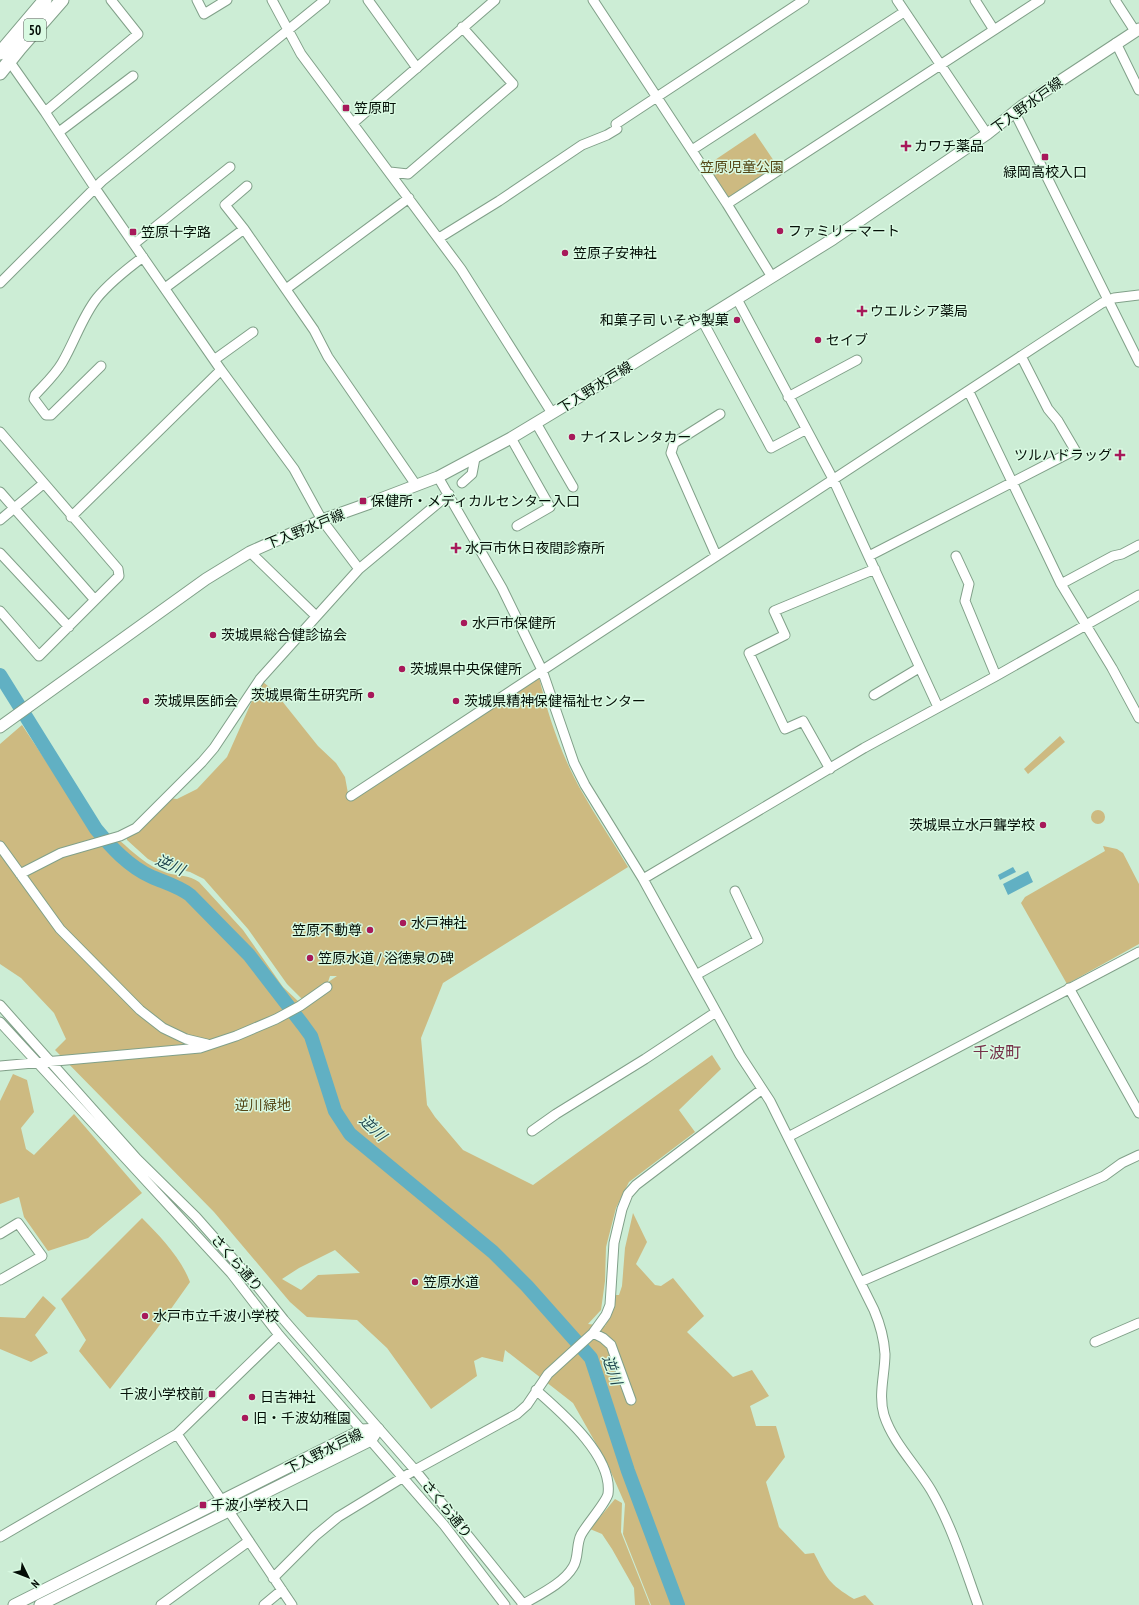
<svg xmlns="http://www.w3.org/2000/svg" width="1139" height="1605" viewBox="0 0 1139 1605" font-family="'PT Sans Narrow','Noto Sans JP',sans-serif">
<rect width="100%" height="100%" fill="#ccedd5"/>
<path fill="#cdba81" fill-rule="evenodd" d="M755,133L778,167L728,200L706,166Z
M539,677C548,716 562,757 582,792C596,817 613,842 628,867L443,983L421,1038L427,1105L435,1117L463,1150L533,1185L712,1055L721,1069L679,1110L695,1132L629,1182L616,1208L606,1247L605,1281L601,1310L588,1324L605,1326L612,1313L616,1295H619L622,1286L625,1248L633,1213L647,1242L636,1264L655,1285L661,1286L673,1278L704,1316L687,1332L733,1377L752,1370L769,1396L750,1406L756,1426H776L785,1457L766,1482L779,1527L805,1554L814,1553C828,1580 828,1583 854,1599L865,1595L874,1605H651L623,1534L625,1504L607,1463L573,1403L505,1350L503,1362L482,1357L474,1361L477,1376L431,1409L387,1348L357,1320L307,1317L290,1302L214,1212L55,1050L66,1039L54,1013L21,978L0,964V744L22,725L102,845L119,841V840C134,853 147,866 167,873C178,876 189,875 199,882L243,930L283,987L299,1002L337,976H330L328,982L302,999L287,984L248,929L204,879L190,872L158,864L148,859L127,840V837L169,798L177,799L197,789L227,757L255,694L263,682L274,691L318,746L336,763L345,777L349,799ZM335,1250L360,1273L318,1275L301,1290L282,1279L299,1268Z
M1060,736L1065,742L1028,774L1024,769Z
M1091 817a7 7 0 1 1 14 0a7 7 0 1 1-14 0Z
M1103,846L1117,849L1123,853L1139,884V944L1067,984L1021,903L1025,897L1105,851Z
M13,1074L27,1080L34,1112L21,1128L26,1149L34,1155L74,1114L142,1193L88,1238L48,1251L24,1217L19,1197L0,1204V1101Z
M142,1218C160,1236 181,1258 190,1282L156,1330L110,1389L79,1351L86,1340L61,1299Z
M43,1296L56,1308L35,1335L48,1353L31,1362L0,1349V1317L25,1318Z
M615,1499L622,1503L621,1532L650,1605H635L634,1588L612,1549L602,1534L590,1529Z"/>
<path fill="#61b0c3" d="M1013,867L1016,872L1000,880L998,875Z
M1028,871L1033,882L1008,895L1003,884Z"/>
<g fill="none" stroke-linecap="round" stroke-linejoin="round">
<path stroke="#61b0c3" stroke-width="14" d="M0,675L96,829C111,847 129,867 152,877C166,883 178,886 190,895L249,955L303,1025L311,1036L335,1111L350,1134L493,1252L527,1286L591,1358L628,1471L678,1605"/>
<g stroke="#81a089" stroke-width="11">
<path id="minor" d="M197,0L204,14L227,0
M272,0L301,54L461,269L552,413
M368,0L417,68
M593,0L727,204L772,277
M897,0L987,134
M975,0L994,30
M1115,0L1135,31
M1116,43L1139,90
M7,58L45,112L95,188L221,370L294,469L322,520L359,569
M45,112L138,34L111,0
M1015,113L1139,362
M353,123L495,0
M59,132L133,76
M692,150L904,12
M390,172L408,174L513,84L462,27
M247,186L225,205L244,229L314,330L328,357L416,485
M727,204L1040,0
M439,238L499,201L582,145L607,135L617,129L616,124L628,116L804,0
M134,244L230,167
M0,283L102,181L325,0
M165,288L244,229
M286,289L409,198
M737,299L833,479L938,707
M702,320L771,448L805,430
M214,360L253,332
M101,366L51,415H46L34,399L35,395C44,385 55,375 62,363C75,341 82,317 97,298C110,282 127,269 143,257
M969,392L1061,584L1112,668L1139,718
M788,397L857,360
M536,423L573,487
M0,432L118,569L119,576L39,656L0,611
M511,438L550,507L517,526
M438,477L502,588L542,670L574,763L585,785L643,879L740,1055L770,1101L874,1310C880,1324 884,1339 885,1354C885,1374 878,1395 884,1415C893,1443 916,1465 931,1490C952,1526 964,1566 978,1605
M462,483L472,474L475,458
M0,492L95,600
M71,517L221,370
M0,520L43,484
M250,552L316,616
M0,553L69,627
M716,555L671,453L674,443L720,414
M869,556L1075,450L1058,421L1048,409L1021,356
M956,556L969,584L965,601L996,676
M1061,584L1113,556L1122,554L1139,545
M874,695L919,668
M830,769L803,721L785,729L749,653L785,635L774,611L875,569
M351,796L1102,303L1114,298L1139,295
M0,846L60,929L140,1010L163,1028L186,1039L207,1044
M20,874L61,853L120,836L136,828L202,762L214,748L260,679L359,569L449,494
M643,879L864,748L996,676L1139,595
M696,975L758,940L735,891
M1069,988L1139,1113
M0,1005L137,1159L196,1217L257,1286L284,1320L415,1470L524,1605
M0,1022L231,1273L279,1335L444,1525L505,1605
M0,1066L200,1048L236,1036L276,1019L300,1006L327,987
M532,1131L556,1114L645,1059L716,1012
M788,1137L1139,952
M0,1234L18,1223L42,1256L0,1280
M860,1282L1104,1176L1122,1163L1139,1155
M593,1333L603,1338L611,1345L631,1400
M1095,1342L1139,1323
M177,1434L292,1605
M0,1537L177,1434L279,1335
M273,1578L315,1536L338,1517L415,1470L517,1414L527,1405L548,1374L593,1333L606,1315L610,1305L614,1243L622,1209L628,1194L636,1185L761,1090
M161,1605L249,1541
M264,1605L282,1590
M522,1605C538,1595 563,1584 573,1567C579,1558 576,1544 581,1535C586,1525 606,1503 608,1494C613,1456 562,1413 536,1390"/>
</g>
<g stroke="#81a089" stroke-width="13">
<path id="major" d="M0,727L206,579L250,552L322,520L370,503L438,477L511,438L579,397L833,239L987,134L1022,106L1139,29
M14,1605L362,1430L378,1429
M40,1605L371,1440L378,1429"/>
</g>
<g stroke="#81a089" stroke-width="15">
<path id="highway" d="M0,53L45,0
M0,73L20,48L62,0"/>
</g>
<use href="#minor" stroke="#fff" stroke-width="9"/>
<use href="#major" stroke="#fff" stroke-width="11"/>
<use href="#highway" stroke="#fff" stroke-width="13"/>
</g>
<g fill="#a7195a" stroke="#d9fae2" stroke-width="1.5">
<rect x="342" y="104" width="8" height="8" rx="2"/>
<path d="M904 140h4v4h4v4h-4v4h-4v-4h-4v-4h4z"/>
<rect x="1041" y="153" width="8" height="8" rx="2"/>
<circle cx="780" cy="231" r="4"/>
<rect x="129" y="228" width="8" height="8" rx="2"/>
<circle cx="565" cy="253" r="4"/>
<path d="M860 305h4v4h4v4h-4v4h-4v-4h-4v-4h4z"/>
<circle cx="737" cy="320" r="4"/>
<circle cx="818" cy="340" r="4"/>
<circle cx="572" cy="437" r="4"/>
<path d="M1118 449h4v4h4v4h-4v4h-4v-4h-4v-4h4z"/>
<rect x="359" y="497" width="8" height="8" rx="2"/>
<path d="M454 542h4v4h4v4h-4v4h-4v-4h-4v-4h4z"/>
<circle cx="464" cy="623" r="4"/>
<circle cx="213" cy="635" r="4"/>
<circle cx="402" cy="669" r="4"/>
<circle cx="371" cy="695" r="4"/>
<circle cx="146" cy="701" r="4"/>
<circle cx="456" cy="701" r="4"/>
<circle cx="1043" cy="825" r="4"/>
<circle cx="403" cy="923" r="4"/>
<circle cx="370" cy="930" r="4"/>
<circle cx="310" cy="958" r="4"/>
<circle cx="415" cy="1282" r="4"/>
<circle cx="145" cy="1316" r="4"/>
<rect x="208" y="1390" width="8" height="8" rx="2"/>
<circle cx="252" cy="1397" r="4"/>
<circle cx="245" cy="1418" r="4"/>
<rect x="199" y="1501" width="8" height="8" rx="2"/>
</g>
<g text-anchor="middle" stroke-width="3" stroke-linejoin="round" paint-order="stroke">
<rect fill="#d9fae2" stroke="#445649" stroke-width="1" x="24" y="19" width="22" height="22" rx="3"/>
<g font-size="13" font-weight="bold" fill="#040f07">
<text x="35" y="35">50</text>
</g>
<g font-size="14" fill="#040f07" stroke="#d9fae2">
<text transform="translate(1027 105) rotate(-36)" y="5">下入野水戸線</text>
<text transform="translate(595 387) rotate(-32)" y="5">下入野水戸線</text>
<text transform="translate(305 529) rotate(-22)" y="5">下入野水戸線</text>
<text transform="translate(237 1263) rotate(49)" y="5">さくら通り</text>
<text transform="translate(324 1451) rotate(-26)" y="5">下入野水戸線</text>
<text transform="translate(447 1509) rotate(51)" y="5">さくら通り</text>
</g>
<g font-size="14" fill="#040f07" stroke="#d9fae2" text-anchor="start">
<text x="354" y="113">笠原町</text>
<text x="914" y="151">カワチ薬品</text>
<text x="1045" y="177" text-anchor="middle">緑岡高校入口</text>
<text x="788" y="236">ファミリーマート</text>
<text x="141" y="237">笠原十字路</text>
<text x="573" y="258">笠原子安神社</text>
<text x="870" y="316">ウエルシア薬局</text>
<text x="729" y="325" text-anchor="end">和菓子司 いそや製菓</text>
<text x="826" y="345">セイブ</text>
<text x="580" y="442">ナイスレンタカー</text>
<text x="1112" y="460" text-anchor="end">ツルハドラッグ</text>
<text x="371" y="506">保健所・メディカルセンター入口</text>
<text x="465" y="553">水戸市休日夜間診療所</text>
<text x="472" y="628">水戸市保健所</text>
<text x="221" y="640">茨城県総合健診協会</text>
<text x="410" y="674">茨城県中央保健所</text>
<text x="363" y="700" text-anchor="end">茨城県衛生研究所</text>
<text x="154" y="706">茨城県医師会</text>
<text x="464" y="706">茨城県精神保健福祉センター</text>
<text x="1035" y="830" text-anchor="end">茨城県立水戸聾学校</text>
<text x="411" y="928">水戸神社</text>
<text x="362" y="935" text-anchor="end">笠原不動尊</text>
<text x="318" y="963">笠原水道 / 浴徳泉の碑</text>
<text x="423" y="1287">笠原水道</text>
<text x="153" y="1321">水戸市立千波小学校</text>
<text x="204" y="1399" text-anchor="end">千波小学校前</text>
<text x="260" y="1402">日吉神社</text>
<text x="253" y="1423">旧・千波幼稚園</text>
<text x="211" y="1510">千波小学校入口</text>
</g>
<g font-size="14" fill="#544616" stroke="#d9fae2">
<text x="742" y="172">笠原児童公園</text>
<text x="263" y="1110">逆川緑地</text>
</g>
<g font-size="15" font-style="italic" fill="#1f454e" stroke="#d9fae2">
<text transform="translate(170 865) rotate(24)" y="5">逆川</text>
<text transform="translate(373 1128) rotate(43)" y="5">逆川</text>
<text transform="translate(612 1370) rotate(70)" y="5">逆川</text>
</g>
<g font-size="16" fill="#753049" stroke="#d9fae2">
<text x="997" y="1058">千波町</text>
</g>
</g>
<g transform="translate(28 1577) rotate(133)" stroke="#d9fae2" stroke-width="3" paint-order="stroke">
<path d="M0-3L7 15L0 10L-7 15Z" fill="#040f07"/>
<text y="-6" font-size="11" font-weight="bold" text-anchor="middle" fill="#040f07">N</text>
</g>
</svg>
